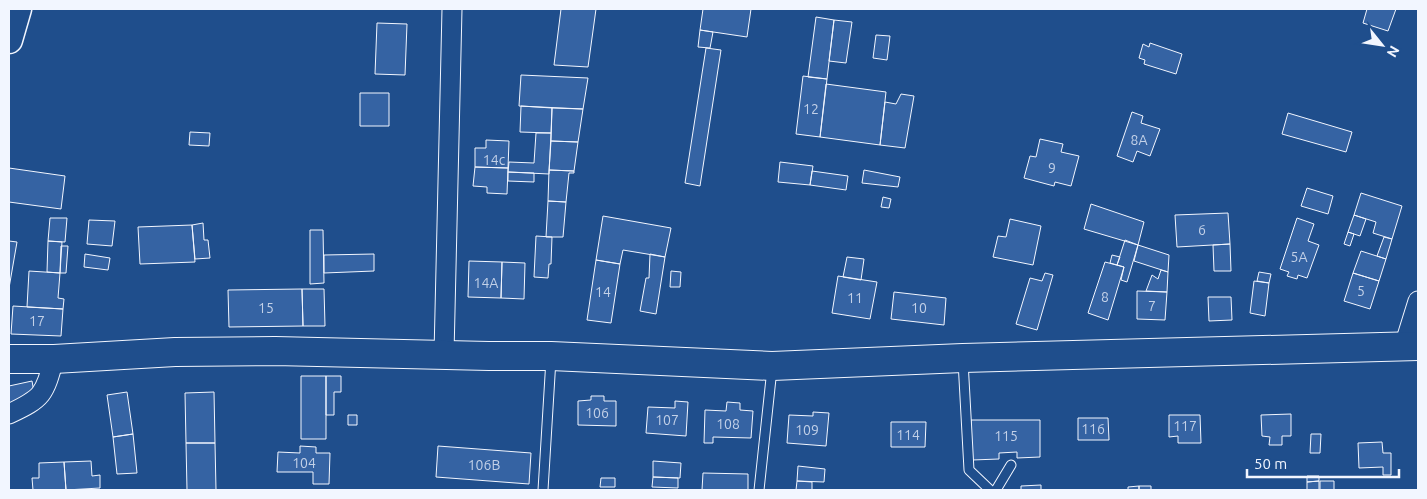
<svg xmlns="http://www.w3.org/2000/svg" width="1427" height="499" viewBox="0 0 1427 499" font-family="Ubuntu,sans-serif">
<rect width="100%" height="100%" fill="#1f4e8c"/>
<path fill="#3563a3" stroke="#f2f6ff" d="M561,9H596L588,67L554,65Z
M703,9H751L747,37L700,30Z
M1367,9H1396L1388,31L1363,23Z
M816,17L834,20L827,79L808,77Z
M834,20L852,22L846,63L829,61Z
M377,23L407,24L405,75L375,74Z
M700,30L713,32L710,48L698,47Z
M876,35L890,36L887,60L873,58Z
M1150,43L1182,54L1176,74L1144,64L1145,60L1139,58L1143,44L1149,47Z
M706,48L721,50L700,186L685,183Z
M521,75L588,78L583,109L519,106Z
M803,76L827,79L820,137L796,134Z
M826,84L886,92L880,145L820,137Z
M360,93H389V126H360Z
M901,94L914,96L905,148L880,145L885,102L896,104Z
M521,106L552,108L551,133L520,132Z
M552,108L583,109L578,142L551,141Z
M1132,112L1143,116L1141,123L1160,129L1150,156L1137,151L1133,162L1117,156Z
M1288,113L1352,132L1346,152L1282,134Z
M190,132L210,133L209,146L189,145Z
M536,133H551L549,174L508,172L509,162L534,163Z
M1040,139L1063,144L1061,152L1079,156L1071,186L1055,182L1054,186L1024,178L1030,156L1036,157Z
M486,140L509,141L508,168L475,167V148H486Z
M551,141L578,142L574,171L549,170Z
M780,162L813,166L810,185L778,182Z
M475,167L508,168L507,194L487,193V187L473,186Z
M9,168L65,176L61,209L9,202Z
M549,170L574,171V173H569L566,202L548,201Z
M864,170L900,177L898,187L862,183Z
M812,171L848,176L846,190L810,185Z
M508,172L534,173V182L508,181Z
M1307,188L1333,196L1328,214L1301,206Z
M1361,193L1402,206L1392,239L1373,233L1376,222L1354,215Z
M883,197L891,199L889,208L881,207Z
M548,201L566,202L563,237H546Z
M1091,204L1144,222L1138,245L1084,229Z
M1228,213L1230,244L1177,247L1175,215Z
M1354,215L1366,219L1360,236L1348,232Z
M603,216L671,228L665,257L623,250L620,264L596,260Z
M50,218H67L65,242L48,241Z
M1297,218L1314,224L1308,241L1319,245L1307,278L1298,275L1297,279L1287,276L1289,272L1280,269Z
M1010,219L1041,226L1033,265L993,257L998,236L1006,237Z
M89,220L115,221L112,246L87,244Z
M203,223L204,240H208L210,258L195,259L192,225Z
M192,225L195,262L140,264L138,227Z
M310,230H323L324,283L310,284Z
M1348,232L1354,234L1350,246L1344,244Z
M536,236L552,237L551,264H549L548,278L534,277Z
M1384,237L1392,239L1386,259L1377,256Z
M1125,240L1138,245L1127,282L1121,280L1124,267L1117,265Z
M9,241L17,242L9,288Z
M48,241L62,242L60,273L47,272Z
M1230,244L1231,271H1214L1213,245Z
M1138,245L1169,255L1168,272L1134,261Z
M61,246H68L66,273H60Z
M1361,251L1386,259L1379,281L1353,273Z
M85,254L110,258L108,270L84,267Z
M374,254V271L324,273V255Z
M650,254L665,257L656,314L640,311L646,278H649Z
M1112,255L1120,257L1117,265L1110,263Z
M847,257L864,259L861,280L843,277Z
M596,260L620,264L611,323L587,320Z
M469,261L502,262L501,298L468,297Z
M502,262L525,263L524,299L501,298Z
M1105,262L1124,267L1108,320L1088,313Z
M1161,270L1168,272L1167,292L1146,291L1152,275L1158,279Z
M29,271L60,273L58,298L64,299L63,309L27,307Z
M671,271L681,272L680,287H670Z
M1259,272L1271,274L1269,283L1257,281Z
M1045,273L1053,275L1037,330L1016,324L1030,278L1042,281Z
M1353,273L1379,281L1370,309L1344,301Z
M838,276L877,282L870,319L832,313Z
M1254,281L1269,283L1265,316L1250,313Z
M302,289L303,326L229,327L228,290Z
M302,289H324L325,326H303Z
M1137,291L1167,292L1165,320L1137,319Z
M894,292L946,298L944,325L891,319Z
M1208,297H1231L1232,320L1209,321Z
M13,306L63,309L61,336L11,334Z
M301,376H326V439H301Z
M326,376H341V392H334V415H326Z
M32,381L35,398L9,403V386Z
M127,392L133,434L113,437L107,395Z
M214,392L215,443H186L185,393Z
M591,396H604V401H616V426L578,425V401L591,400Z
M675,401L688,402L686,436L646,433L648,407L675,408Z
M727,402L740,403V410L753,411L751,438L713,437V443H704L705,410L726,411Z
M813,412L829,413L826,446L787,443L789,415L813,416Z
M1291,414V436H1282V445H1269L1270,437L1262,436L1261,415Z
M348,415H357V425H348Z
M1169,415H1200L1201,443H1178V436L1169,437Z
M1078,418H1108L1109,440H1078Z
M971,420H1040V457L1017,458V452L999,453V459L972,460Z
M891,422H926L925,447H891Z
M133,434L137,473L117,474L113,437Z
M1311,434H1321L1320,453H1310Z
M1382,442L1383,453H1391V475H1383V467L1359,468L1358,443Z
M186,443H215L216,490H187Z
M300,446L316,447V453H330L329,484H313V472H277L278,452L300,453Z
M438,446L531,453L529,484L436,477Z
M91,461L92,476L100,475V488L66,490L64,462Z
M653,461L681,463L680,478L653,477Z
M64,462L66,490H33L32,478H39V463Z
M798,466L825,469L824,482L797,481Z
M703,473L748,474V490H702Z
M1307,476H1319V481L1307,482Z
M653,477L678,478V488L652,487Z
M601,478H615V487H600Z
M797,481L812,482V490H796Z
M1319,481V490H1307V482Z
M1320,481H1334V490H1320Z
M1041,485V490H1021V486Z
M1139,486H1151V490H1139Z
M1139,486V490H1128V487Z"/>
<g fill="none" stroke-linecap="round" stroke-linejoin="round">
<g stroke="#f2f6ff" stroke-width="11">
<path id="lane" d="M963,361L969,470L990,490
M543,490L551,359
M759,490L772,369
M996,490L1011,465"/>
</g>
<g stroke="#f2f6ff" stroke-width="21">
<path id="street" d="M1404,346L1418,301
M444,354L452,9
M9,414C43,398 44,395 54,359"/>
</g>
<g stroke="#f2f6ff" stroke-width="29">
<path id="secondary" d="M9,40L18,9"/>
</g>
<g stroke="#f2f6ff" stroke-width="30">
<path id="primary" d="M9,359H54L175,352L275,351L489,356H551L772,366L963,358L1418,346"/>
</g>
<use href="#lane" stroke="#1f4e8c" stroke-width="9"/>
<use href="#street" stroke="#1f4e8c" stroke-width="19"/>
<use href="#secondary" stroke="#1f4e8c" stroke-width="26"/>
<use href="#primary" stroke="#1f4e8c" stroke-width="28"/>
</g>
<g text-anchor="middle" stroke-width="4" stroke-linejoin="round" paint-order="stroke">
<g font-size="14" fill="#c3d1e8">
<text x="811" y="114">12</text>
<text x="1139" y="145">8A</text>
<text x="494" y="165">14c</text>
<text x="1052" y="173">9</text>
<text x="1202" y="235">6</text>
<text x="1299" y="262">5A</text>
<text x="486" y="288">14A</text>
<text x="1361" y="296">5</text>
<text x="603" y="297">14</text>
<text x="1105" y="302">8</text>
<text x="855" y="303">11</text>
<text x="1152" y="311">7</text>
<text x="266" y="313">15</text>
<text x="919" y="313">10</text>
<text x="37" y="326">17</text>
<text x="597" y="418">106</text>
<text x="667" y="425">107</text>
<text x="728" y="429">108</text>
<text x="1185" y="431">117</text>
<text x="1093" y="434">116</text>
<text x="807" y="435">109</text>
<text x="908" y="440">114</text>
<text x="1006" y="441">115</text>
<text x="304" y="468">104</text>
<text x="484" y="470">106B</text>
</g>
</g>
<rect width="1427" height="499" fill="none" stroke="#f2f6ff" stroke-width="20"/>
<g transform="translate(1382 45) rotate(120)" stroke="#1f4e8c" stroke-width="4" paint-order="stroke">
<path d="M0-4L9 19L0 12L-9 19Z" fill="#f2f6ff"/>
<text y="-8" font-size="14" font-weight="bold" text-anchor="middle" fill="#f2f6ff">N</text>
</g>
<path d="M1247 469v8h152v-8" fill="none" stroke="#f2f6ff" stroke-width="2.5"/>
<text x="1254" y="469" font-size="15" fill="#f2f6ff" stroke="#1f4e8c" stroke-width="4" paint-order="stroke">50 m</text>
</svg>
